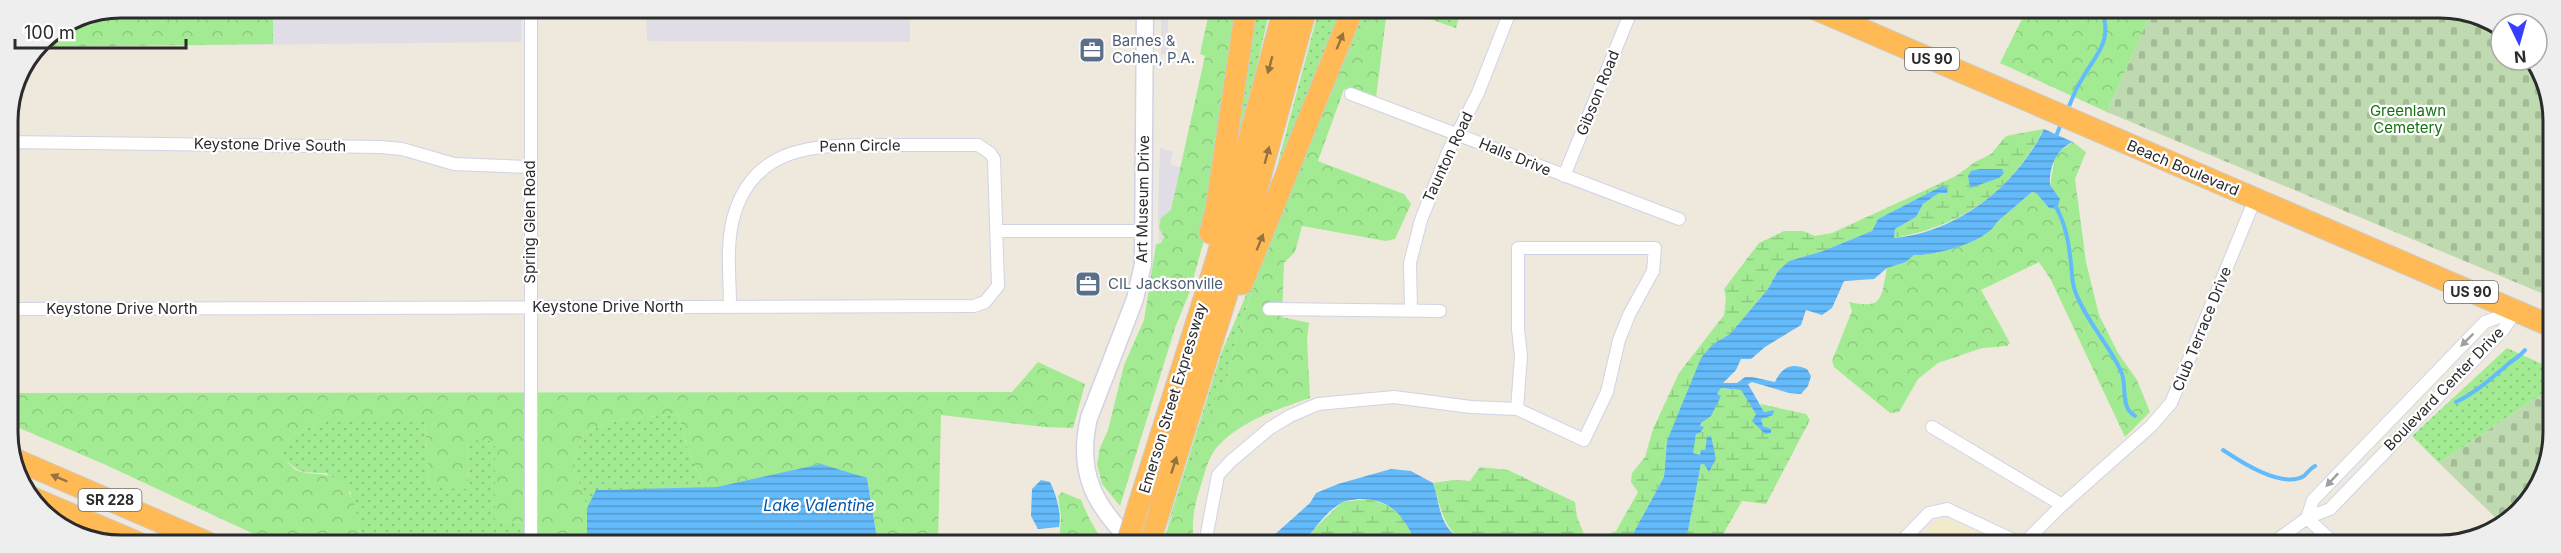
<svg xmlns="http://www.w3.org/2000/svg" width="2561" height="553" viewBox="0 0 2561 553" font-family="Inter,sans-serif">
<defs>
<pattern id="grass-dots" width="8" height="8" patternUnits="userSpaceOnUse" patternTransform="scale(1.5)"><rect width="8" height="8" fill="#a3eb93"/><path d="M2 2h.1M6 6h.1" fill="none" stroke="#8cca7f" stroke-width="1.8" stroke-linecap="round"/></pattern>
<pattern id="forest-crowns" width="20" height="18" patternUnits="userSpaceOnUse" patternTransform="scale(1.5)"><rect width="20" height="18" fill="#a3eb93"/><path d="M2 6a3 3 0 1 1 6 0M12 15a3 3 0 1 1 6 0" fill="none" stroke="#8cca7f"/></pattern>
<pattern id="wetland-marsh" width="20" height="14" patternUnits="userSpaceOnUse" patternTransform="scale(1.5)"><rect width="20" height="14" fill="#a3eb93"/><path d="M1 5h8M5 5V1M11 12h8M15 12V8" fill="none" stroke="#8cca7f"/></pattern>
<pattern id="cemetery-stones" width="16" height="16" patternUnits="userSpaceOnUse" patternTransform="scale(1.5)"><rect width="16" height="16" fill="#bfdab1"/><path d="M2 7V4a2 2 0 0 1 4 0v3zM10 15v-3a2 2 0 0 1 4 0v3z" fill="#a4bb98"/></pattern>
<pattern id="water-rules" width="6" height="5" patternUnits="userSpaceOnUse" patternTransform="scale(1.5)"><rect width="6" height="5" fill="#64bbfb"/><path d="M0 2.5h6" fill="none" stroke="#5398cb"/></pattern>
</defs>
<rect width="100%" height="100%" fill="#eee9dc"/>
<path fill="#e1dde6" d="M121,8H521V42L38,47L41,41L78,16Z
M646,8H910V42L647,41Z
M1161,8H1168V54L1161,55Z
M1160,148L1173,152L1170,165L1181,167L1171,210L1159,228L1164,237L1159,243L1158,211Z"/>
<path fill="#f2ebca" d="M1942,517L2005,545H1914Z"/>
<path fill="url(#grass-dots)" d="M1251,9H1270L1246,113L1236,148Z
M1319,9H1348L1272,185Z
M1360,9H1369L1368,27L1326,84Z
M1400,9H1425L1431,13L1442,9H1461L1456,28Z
M1266,248L1237,337L1226,383L1166,530L1221,354Z
M2507,348L2551,368V388L2439,463L2412,436Z
M678,414L687,447L704,488L597,490L587,508L573,465L583,434L610,421Z
M321,421H425L429,488H469L467,439L496,441L495,521L536,522L537,544H395L370,539L360,532L351,493L326,473C300,473 297,473 280,453L290,437Z"/>
<path fill="url(#forest-crowns)" d="M121,8H273V44L38,47L41,41L78,16Z
M1210,8L1242,9L1207,229L1190,291L1175,328L1120,506L1102,484L1097,464L1100,448L1108,430L1124,365L1144,320L1156,244L1161,243L1164,237L1159,228L1161,218L1171,210L1205,56L1200,54Z
M1369,9H1391L1387,10L1376,98L1344,89L1318,161L1404,194L1411,204L1395,239L1386,241L1302,226L1295,252L1284,263L1282,317L1309,323L1307,339L1310,398C1278,409 1241,421 1217,447C1208,458 1205,472 1201,485C1194,505 1191,524 1194,544H1162L1219,387L1226,383L1237,337L1266,248L1326,84L1368,27Z
M2027,9H2153L2107,112L2000,63Z
M2073,142L2086,152L2075,179L2086,262L2099,315L2118,353L2137,380L2150,412L2125,437L2051,280L2039,262L1981,290L2010,343L2007,346L1982,348L1938,363L1918,379L1899,412L1890,413L1834,367L1832,361L1852,311L1849,302C1884,310 1881,297 1887,268L1906,262L1914,255C1935,256 1988,242 1997,222L2032,192L2036,193L2049,208L2060,199L2050,186L2055,156L2057,153Z
M1038,362L1085,384L1073,428L1045,427L941,415L938,544H878L867,478L704,488L687,447L678,414L610,421L583,434L573,465L587,508V544H537L535,522L495,521V441L467,440L469,489L429,488L425,421H321L290,437L281,453C285,458 290,467 296,470C319,479 333,466 349,492C356,502 357,520 360,532L370,539L395,544H275L106,465L10,424L9,393L1012,392Z
M1062,492L1081,500L1089,518L1104,544H1059L1061,517L1058,496Z"/>
<path fill="url(#wetland-marsh)" d="M2044,129C2011,191 1963,226 1894,238L1895,229L1916,217L1923,204L1939,193L1942,186L1878,219L1872,231L1823,251L1789,261L1778,271L1768,289L1730,334L1713,344L1667,441L1664,477L1634,532L1633,545H1506L1501,538L1485,535C1447,553 1441,507 1433,483L1453,480L1470,481L1480,467L1508,470L1575,502L1577,517L1584,534L1598,538L1616,531L1638,492L1631,482L1632,473L1645,457L1653,429L1679,373L1724,315L1726,298L1724,289L1759,243L1784,231H1803L1815,236L1832,233L1956,176L1975,162L1991,154L2006,136Z
M1721,388L1741,390L1754,409L1765,434L1771,429L1763,426L1761,419L1773,410L1764,412L1760,404L1806,414L1810,420L1766,504L1742,501L1717,545H1693L1686,541L1701,464H1704L1709,471C1712,460 1718,449 1706,441L1705,450L1700,455L1693,453C1692,430 1708,414 1720,396L1716,394Z
M1368,499C1399,507 1404,516 1416,544H1303L1314,529L1342,502Z"/>
<path fill="url(#cemetery-stones)" d="M2153,9L2461,10L2501,31V60H2530L2551,99V297L2107,112Z
M2551,388V453L2515,517L2501,523L2439,463Z"/>
<path fill="url(#water-rules)" d="M2044,129L2073,142C2056,149 2049,167 2050,185L2060,199L2057,209L2049,208L2036,193L2032,192L1997,222C1988,242 1935,256 1914,255L1906,262L1887,268L1874,279L1844,281L1832,308L1822,315L1806,310L1801,325L1765,347L1751,359H1741L1736,370L1723,383H1737L1745,377H1752L1775,382C1782,367 1791,362 1807,369L1811,376L1808,386L1801,394L1789,393L1752,382L1748,384L1764,412L1774,410L1773,415L1761,419L1763,426L1771,429V433L1765,434L1752,421L1756,414L1741,390L1721,388L1717,394L1721,396L1711,416L1701,423L1700,426L1704,427L1700,433L1696,434L1693,453L1700,455L1701,450H1705L1707,437L1711,436L1716,459L1709,472L1704,464H1701L1686,541L1682,545H1633L1634,532L1664,477L1667,441L1701,358L1713,344L1730,334L1768,289L1778,271L1789,261L1823,251L1872,231L1878,219L1942,186L1948,188L1947,193H1939L1923,204L1916,217L1895,229L1894,238C1957,233 2017,185 2044,129Z
M1980,169H2002L2004,173L1999,178L1970,188L1968,176L1971,171Z
M821,464L867,478L878,544H587V508L596,490L717,487Z
M1391,469L1411,471L1433,483C1438,497 1439,516 1448,528C1466,553 1489,522 1506,545L1416,544C1405,517 1391,498 1359,499C1353,500 1345,500 1341,503C1326,512 1313,530 1303,544H1264L1310,503L1316,493L1338,484Z
M1041,480L1050,482C1056,494 1062,514 1059,527L1038,529L1031,516L1032,489Z"/>
<g fill="none" stroke-linecap="round" stroke-linejoin="round">
<path stroke="#64bbfb" stroke-width="4" d="M2068,109C2072,99 2076,88 2082,79C2096,54 2114,41 2101,9
M2057,134L2062,121
M2056,207C2066,225 2069,244 2071,264C2072,273 2072,283 2075,291C2086,321 2108,343 2121,371C2128,387 2119,406 2135,416
M2456,402C2475,393 2491,379 2507,365C2513,359 2519,358 2525,350
M2223,450C2241,462 2282,489 2304,476C2307,473 2311,468 2315,466"/>
<g stroke="#d1d2e5" stroke-width="14">
<path id="street" d="M1849,9L1860,28
M1351,94L1679,219
M8,142L381,147L402,149L454,164L530,167
M1564,176L1632,9
M998,231H1144
M9,309L974,306L985,302L998,286L994,159L990,153L978,145C946,145 914,145 882,145C819,145 753,143 733,219C726,246 730,279 730,306
M1269,309L1440,311
M1411,311L1410,263L1421,220L1448,152L1478,93L1511,9
M1932,427L2062,505
M2307,518L2313,500L2485,322L2516,311
M2307,518L2336,545
M531,544V8
M1205,544L1218,475L1231,461L1270,428L1290,416L1318,404L1394,397L1471,407L1517,409L1584,440L1607,392L1619,340L1629,315L1653,271L1655,248H1518V329L1521,356L1517,409
M2023,544L2062,505L2151,426L2171,403L2255,199
M1898,545L1929,513L1947,509L2024,545
M2270,545L2307,518L2330,509L2503,330L2516,311"/>
</g>
<g stroke="#d1d2e5" stroke-width="19">
<path id="secondary" d="M1134,544C1095,507 1076,473 1089,418L1135,299L1143,264L1145,8"/>
</g>
<g stroke="#ccc" stroke-width="23">
<path id="highway" d="M1815,9L2551,326
M1210,233L1216,210L1246,9
M1242,284L1353,9
M12,458L209,543
M33,498L139,543
M1139,504L1217,258L1284,9
M1149,544L1237,262L1306,9"/>
</g>
<use href="#street" stroke="#fff" stroke-width="12"/>
<use href="#secondary" stroke="#fff" stroke-width="16"/>
<use href="#highway" stroke="#ffba56" stroke-width="21"/>
<g stroke="#ccc" stroke-width="23" stroke-linecap="butt">
<path id="highway-bridge" d="M1127,544L1139,504"/>
</g>
<use href="#highway-bridge" stroke="#ffba56" stroke-width="21"/>
</g>
<defs><path id="oneway-solid" d="M-6-.8H1V-3.2L6.5 0L1 3.2V.8H-6Z" transform="scale(1.5)"/></defs>
<g fill="#957240">
<use href="#oneway-solid" transform="translate(1340 41) rotate(-68)"/>
<use href="#oneway-solid" transform="translate(1270 65) rotate(105)"/>
<use href="#oneway-solid" transform="translate(1267 155) rotate(-75)"/>
<use href="#oneway-solid" transform="translate(1260 242) rotate(-68)"/>
<use href="#oneway-solid" transform="translate(1174 465) rotate(-72)"/>
<use href="#oneway-solid" transform="translate(59 478) rotate(-157)"/>
</g>
<g fill="#a0a0a0">
<use href="#oneway-solid" transform="translate(2467 340) rotate(135)"/>
<use href="#oneway-solid" transform="translate(2332 480) rotate(133)"/>
</g>
<defs>
<g id="office-square" transform="scale(1.35)"><rect x="-9" y="-9" width="18" height="18" rx="4" fill="#5c6f8a" stroke="#fff"/><path d="M-6-3h4V-5.5h4V-3h4V5H-6ZM-1-4.5V-3h2v-1.5ZM-6 0V1H6V0Z" fill="#fff"/></g>
</defs>
<g fill-rule="evenodd">
<use href="#office-square" x="1092" y="50"/>
<use href="#office-square" x="1088" y="284"/>
</g>
<g text-anchor="middle" stroke-width="4.5" stroke-linejoin="round" paint-order="stroke">
<g fill="#fff" stroke="#6b6b6b" stroke-width="1.5">
<rect x="1905" y="48" width="54" height="22" rx="4.5"/>
<rect x="2444" y="281" width="54" height="22" rx="4.5"/>
<rect x="78.5" y="489" width="63" height="22" rx="4.5"/>
</g>
<g font-size="14" font-weight="bold" fill="#2b2b2b">
<text x="1932" y="64">US 90</text>
<text x="2471" y="297">US 90</text>
<text x="110" y="505">SR 228</text>
</g>
<g font-size="15" fill="#4e5e75" stroke="#fff" text-anchor="start">
<text x="1112" y="46">Barnes &amp;<tspan x="1112" dy="17">Cohen, P.A.</tspan></text>
<text x="1108" y="289">CIL Jacksonville</text>
</g>
<g font-size="15" fill="#2b2b2b" stroke="#fff">
<text transform="translate(1598 93) rotate(-68)" y="5">Gibson Road</text>
<text transform="translate(270 145) rotate(1)" y="5">Keystone Drive South</text>
<text transform="translate(860 146) rotate(-1)" y="5">Penn Circle</text>
<text transform="translate(1448 157) rotate(-65)" y="5">Taunton Road</text>
<text transform="translate(1515 157) rotate(22)" y="5">Halls Drive</text>
<text transform="translate(2183 168) rotate(23)" y="5">Beach Boulevard</text>
<text transform="translate(1143 199) rotate(-89)" y="5">Art Museum Drive</text>
<text transform="translate(530 222) rotate(-90)" y="5">Spring Glen Road</text>
<text x="608" y="312">Keystone Drive North</text>
<text x="122" y="314">Keystone Drive North</text>
<text transform="translate(2202 329) rotate(-68)" y="5">Club Terrace Drive</text>
<text transform="translate(2444 389) rotate(-46)" y="5">Boulevard Center Drive</text>
<text transform="translate(1173 398) rotate(-73)" y="5">Emerson Street Expressway</text>
</g>
<g font-size="15" fill="#177113" stroke="#fff">
<text x="2408" y="116">Greenlawn<tspan x="2408" dy="17">Cemetery</tspan></text>
</g>
<g font-size="16" font-style="italic" fill="#05a" stroke="#fff">
<text x="819" y="511">Lake Valentine</text>
</g>
</g>
<path d="M0 0H2561V553H0ZM121 18H2440A103 103 0 0 1 2543 121V432A103 103 0 0 1 2440 535H121A103 103 0 0 1 18 432V121A103 103 0 0 1 121 18Z" fill="#eee" fill-rule="evenodd"/>
<path fill="none" stroke="#2b2b2b" stroke-width="3" d="M121 18H2440A103 103 0 0 1 2543 121V432A103 103 0 0 1 2440 535H121A103 103 0 0 1 18 432V121A103 103 0 0 1 121 18Z"/>
<g transform="translate(2519 42) rotate(175)"><circle r="28" fill="#ffffff" stroke="#aaaaaa" stroke-width="1.5"/>
<path d="M0-4.5L10 22L0 15L-10 22Z" fill="#383eff"/>
<text y="-9" font-size="16" font-weight="bold" text-anchor="middle" fill="#2b2b2b">N</text>
</g>
<path d="M15 39v9h171v-9" fill="none" stroke="#2b2b2b" stroke-width="3"/>
<text x="24" y="39" font-size="18" fill="#2b2b2b" stroke="#ffffff" stroke-width="4.5" paint-order="stroke">100 m</text>
</svg>
